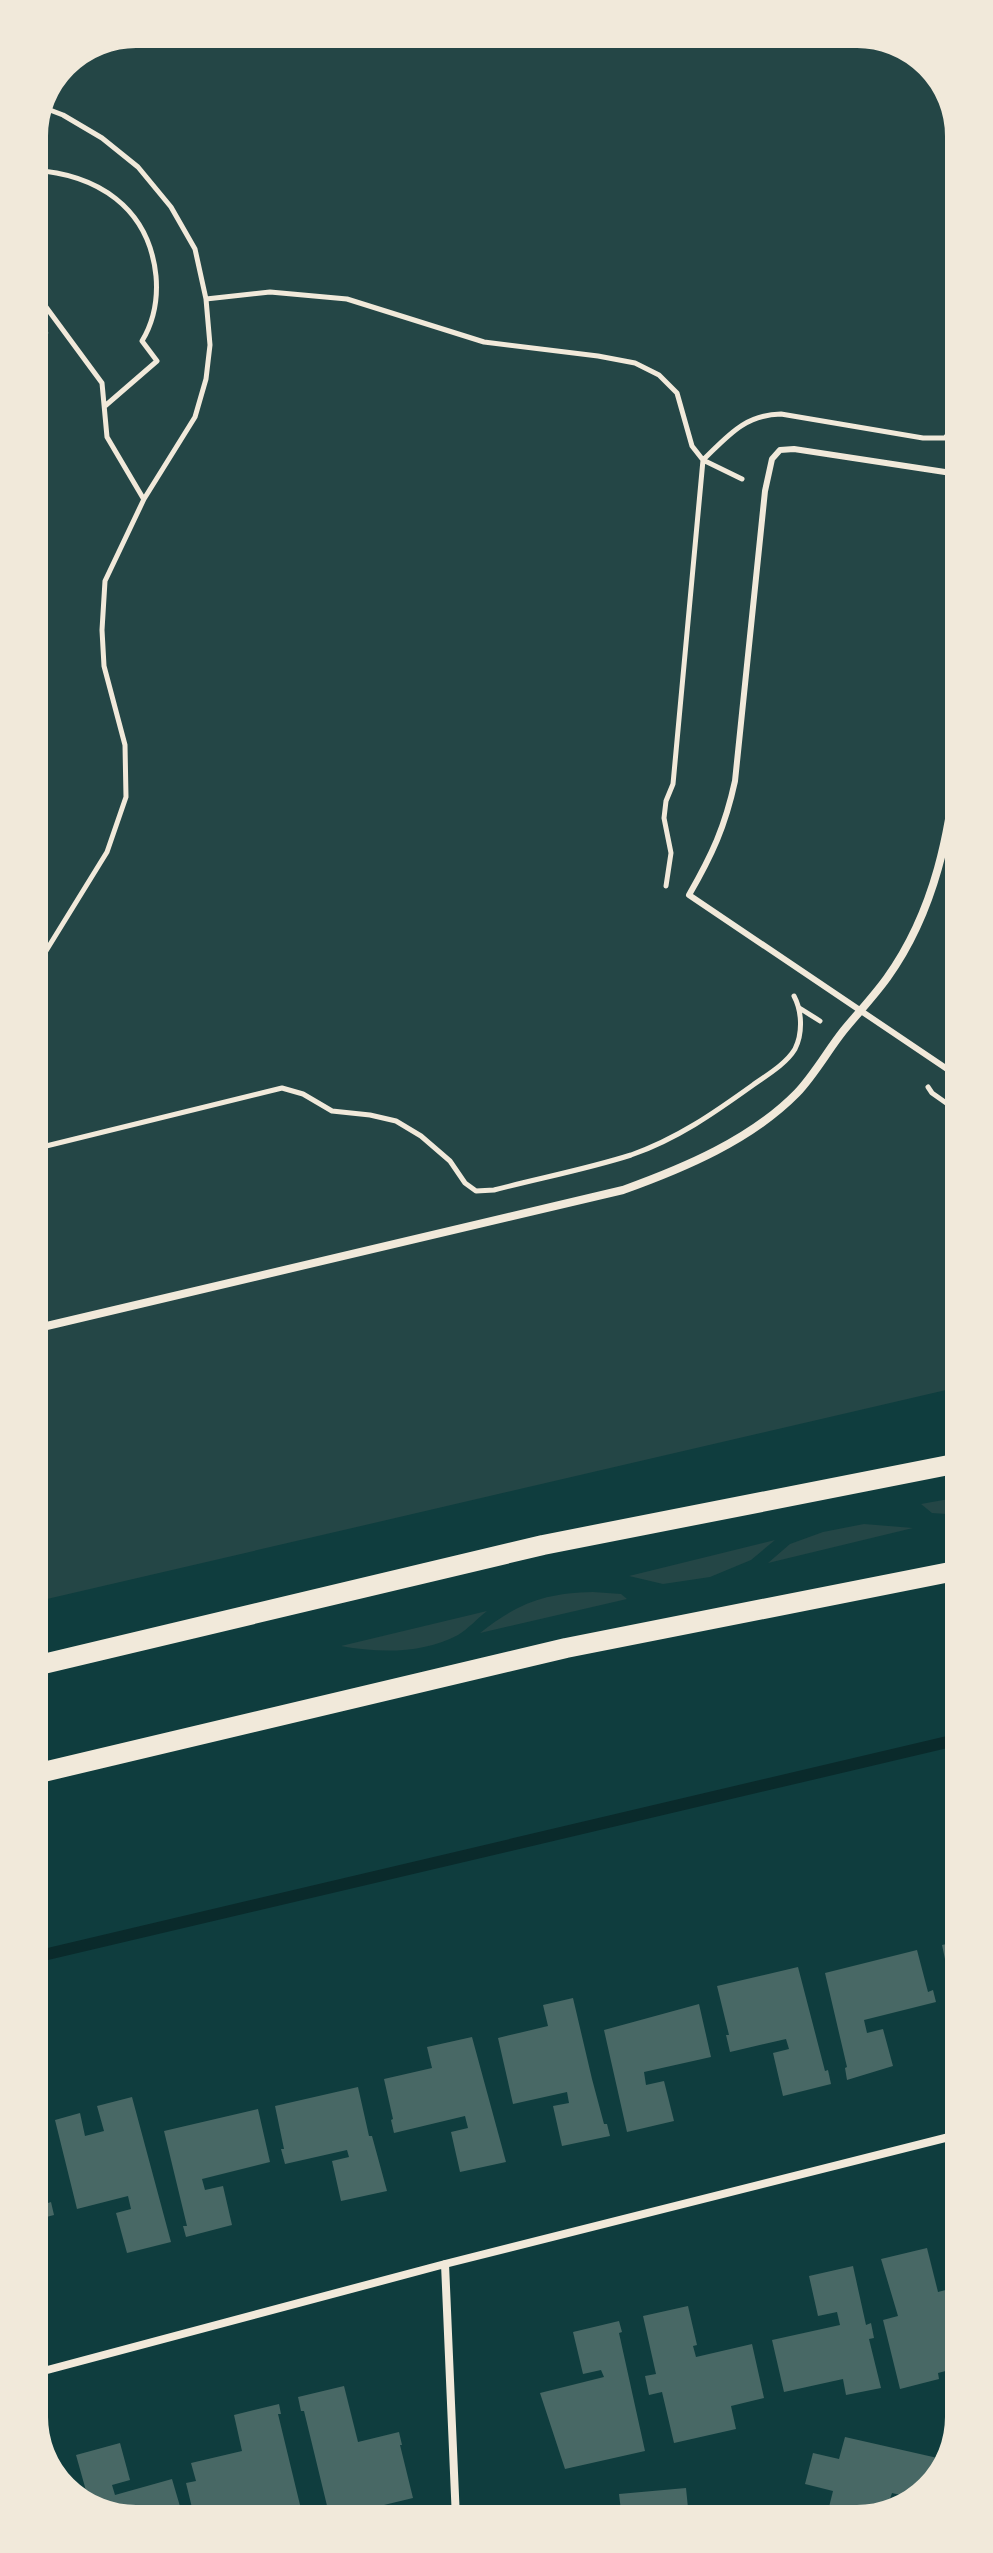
<svg xmlns="http://www.w3.org/2000/svg" width="993" height="2553" viewBox="0 0 993 2553" font-family="Raleway,sans-serif">
<rect width="100%" height="100%" fill="#0f3d3e"/>
<path fill="#244646" d="M136,32H864L925,58L957,109L959,1387L34,1602L32,130L63,62Z
M960,1497V1515L932,1513L921,1504Z
M864,1524L913,1528L768,1563L790,1544L823,1532Z
M775,1540L751,1560L710,1577L663,1584L629,1576Z
M593,1592L621,1594L627,1599L480,1633C518,1603 545,1593 593,1592Z
M487,1611C478,1618 468,1629 458,1635C422,1654 379,1653 341,1646Z"/>
<g fill="none" stroke-linecap="round" stroke-linejoin="round">
<path stroke="#0a2a2b" stroke-width="12" d="M35,1957L960,1739"/>
</g>
<path fill="#486865" d="M32,292L48,313L39,320L49,333L33,346Z
M960,1941V2002L952,2004L948,1987H951L942,1945Z
M917,1950L928,1992L933,1990L936,2002L864,2020L867,2033L883,2029L893,2066L847,2080L845,2068L847,2067L825,1973Z
M798,1967L825,2071L828,2070L831,2084L783,2096L773,2053L789,2049L786,2039L730,2052L726,2035H729L717,1986Z
M573,1998L592,2079L604,2124H607L610,2136L562,2146L553,2106L569,2103L567,2092L513,2104L498,2038L548,2026L543,2005Z
M699,2004L711,2057L644,2072L646,2085L664,2081L674,2121L627,2132L604,2030Z
M472,2037L506,2162L460,2172L451,2132L468,2128L465,2116L394,2133L391,2120L393,2119L384,2079L432,2068L427,2047Z
M358,2087L369,2136H372L387,2191L341,2201L332,2161L349,2157L347,2150L285,2164L281,2149H284L275,2106Z
M132,2097L171,2242L127,2253L116,2213L131,2209L128,2196L77,2209L55,2120L80,2113L85,2136L104,2131L97,2106Z
M258,2109L270,2162L202,2179L205,2190L223,2186L232,2225L186,2237L183,2226H187L164,2131Z
M35,2162H39L48,2203L51,2202L54,2215L35,2220Z
M927,2248L938,2292L961,2286V2367L938,2373L939,2379L900,2389L883,2320L898,2316L881,2259Z
M853,2266L866,2325L871,2323L874,2338L869,2339L881,2388L846,2395L843,2379L784,2392L772,2340L840,2325L837,2312L818,2316L809,2276Z
M688,2306L697,2345L693,2346L696,2357L752,2344L764,2398L731,2406L736,2429L674,2443L662,2392L649,2395L645,2376L656,2374L643,2316Z
M619,2321L622,2332L619,2333L645,2451L565,2469L540,2393L604,2377L601,2370L583,2374L573,2332Z
M344,2386L358,2442L399,2432L402,2445H400L413,2498L330,2518L304,2411H301L298,2397Z
M279,2404L281,2414H278L301,2509L254,2520H195L186,2483L196,2481L191,2463L242,2451L234,2415Z
M845,2437L942,2459L943,2456L947,2457L939,2481L913,2498L892,2493L884,2517H854L828,2511L833,2491L805,2484L813,2453L839,2459Z
M120,2443L130,2480L112,2485L115,2495L172,2479L184,2520L129,2521L90,2505L76,2455Z
M54,2457L57,2468L52,2470L45,2459Z
M686,2488L689,2518L622,2519L619,2494Z"/>
<g fill="none" stroke-linecap="round" stroke-linejoin="round">
<path stroke="#f1e9da" stroke-width="5" d="M32,170C97,174 149,207 156,276C158,299 154,321 142,341L157,361L105,406
M32,288L102,383L107,437L143,498
M206,299L270,292L347,299L484,342L598,356L635,363L659,375L677,393L692,446L703,460L742,479
M666,886L671,853L664,818L666,801L673,784L703,460C728,436 744,415 781,414L923,438H945L958,423
M33,972L107,852L126,797L125,745L104,666L102,630L105,581L144,499L195,417L206,379L210,345L206,299L195,249L171,207L138,167L102,138L63,115L42,107
M801,1009L820,1021
M928,1087L932,1093L959,1112
M34,1149L282,1088L303,1094L332,1111L370,1115L396,1121L421,1136L450,1161L465,1183L476,1191L494,1190C540,1178 587,1169 631,1155C677,1139 714,1113 753,1085C767,1075 786,1064 795,1049C803,1033 802,1011 794,996"/>
<path stroke="#f1e9da" stroke-width="6" d="M958,474L794,449L780,450L772,459L765,491L735,781C725,827 712,855 689,895L959,1077"/>
<path stroke="#f1e9da" stroke-width="8" d="M34,1329L623,1190C684,1168 751,1140 797,1093C815,1074 828,1050 844,1030C858,1013 874,996 887,978C935,911 951,830 958,749
M445,2264L456,2519
M36,2373L445,2264L961,2134"/>
<path stroke="#f1e9da" stroke-width="20" d="M35,1666L543,1545L959,1463
M35,1774L566,1648L960,1570"/>
</g>
<path d="M0 0H993V2553H0ZM136 46H857A90 90 0 0 1 947 136V2417A90 90 0 0 1 857 2507H136A90 90 0 0 1 46 2417V136A90 90 0 0 1 136 46Z" fill="#f1e9da" fill-rule="evenodd"/>
<path fill="none" stroke="#f1e9da" stroke-width="4" d="M136 46H857A90 90 0 0 1 947 136V2417A90 90 0 0 1 857 2507H136A90 90 0 0 1 46 2417V136A90 90 0 0 1 136 46Z"/>
</svg>
